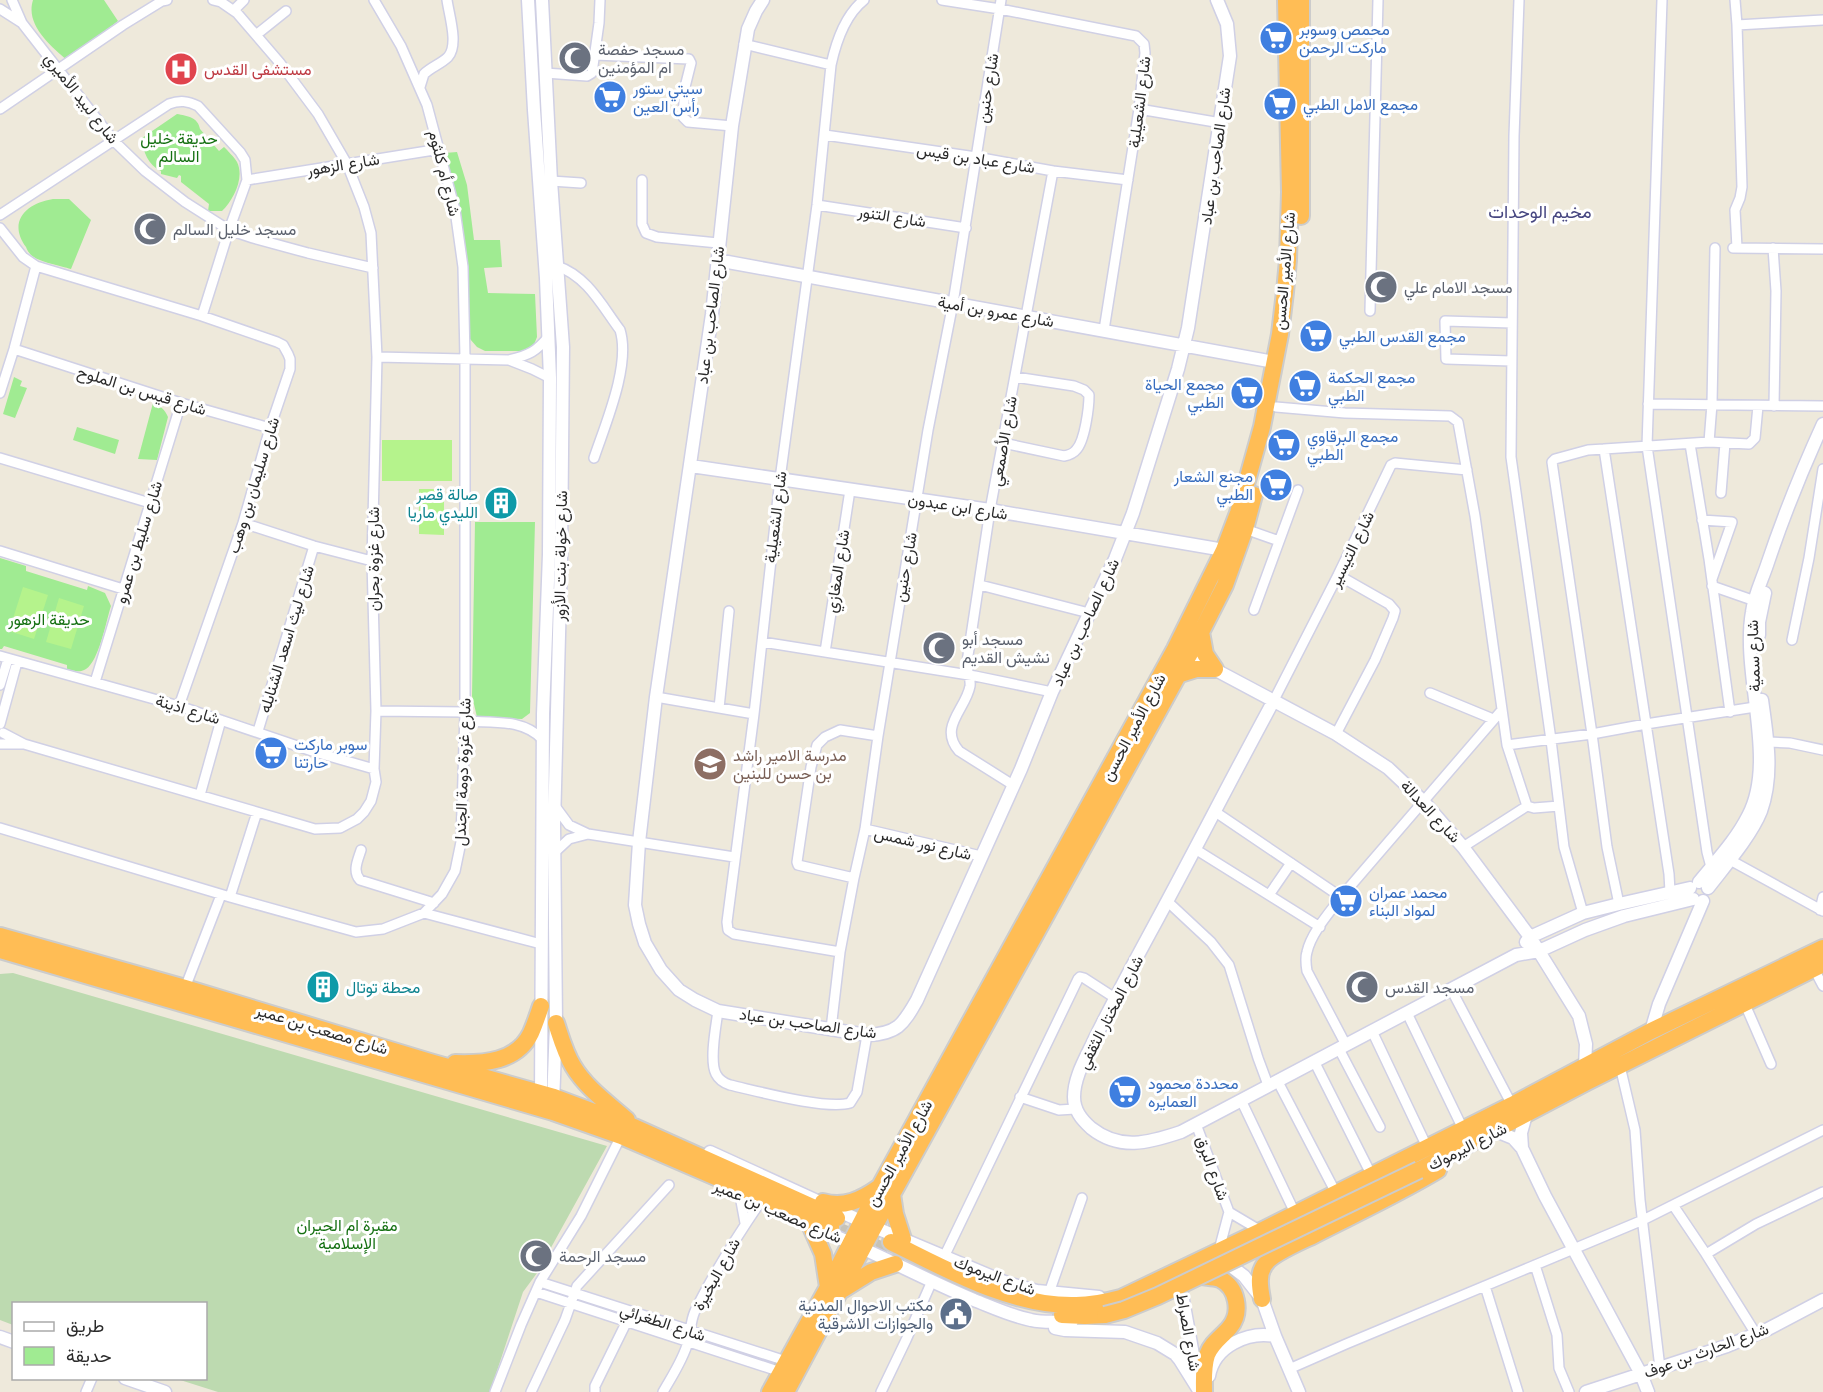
<svg xmlns="http://www.w3.org/2000/svg" width="1823" height="1392" viewBox="0 0 1823 1392" font-family="'Space Grotesk',Vazirmatn,sans-serif">
<rect width="100%" height="100%" fill="#eee9db"/>
<path fill="#a0eb92" d="M33,0H104L118,21L67,60C51,46 25,25 33,0Z
M177,114C187,116 198,117 200,129L219,151L224,147C228,151 234,157 237,162C245,178 233,200 222,211H208L209,204L181,182V176L179,175L177,178L161,174V171C148,165 143,152 142,138Z
M457,152L467,185L474,240H500L502,267L484,268L488,293L535,294L537,337L533,347L527,351H485L477,347L470,339L465,257L445,153Z
M53,199H69L91,220L71,269C61,266 39,262 31,255C29,253 27,250 26,247C7,221 27,203 53,199Z
M14,377L22,381L20,386L27,388L15,418L3,414Z
M153,403C161,406 165,410 168,417L157,460L138,459Z
M77,427L119,440L115,454L73,440Z
M475,522H535L530,713L522,719L477,717L472,696Z
M0,558L26,566V571L87,590L88,586L105,593L111,606C106,621 99,661 86,669C80,673 73,671 67,669V665L4,646L2,649H0Z"/>
<path fill="#bddab0" d="M13,973L607,1146L537,1273L523,1292L490,1392H218L177,1379L206,1378V1304H14L13,1325L0,1320V974Z"/>
<path fill="#b5f38c" d="M382,440H452V481H382Z
M419,489H444V535L419,534Z
M23,587L48,595L34,639L9,631Z
M59,598L84,606L71,649L46,642Z"/>
<g fill="none" stroke-linecap="round" stroke-linejoin="round">
<path stroke="#c7c3b8" stroke-width="16" stroke-dasharray="16 8" stroke-linecap="butt" d="M831,1227L887,1252"/>
<g stroke="#d0d0e5" stroke-width="12">
<path id="street" d="M12,0L22,23L114,141L145,171L185,202L229,230L253,238L308,253L373,268
M942,0L1000,9L1136,36L1144,44L1145,53L1139,109L1104,330
M1519,0L1514,136L1511,457L1551,740L1564,847L1583,913
M1662,0L1647,446L1707,852L1711,867
M1735,0L1737,25L1823,20
M0,9L22,23
M234,10L244,0
M256,35L286,11
M744,44L831,65
M595,55L689,59L691,63L685,87L683,117L688,122L732,126
M545,73L587,76L592,73L599,23L600,0
M420,87L424,74C431,67 441,64 448,57C459,45 449,15 447,0
M0,109L123,25L162,1L167,0
M1139,109L1221,123
M825,135L976,157L1053,171L1128,180
M247,180L440,149
M642,180V224L646,233L657,237L718,243
M551,181L581,183
M817,205L966,228
M0,215L169,104C180,100 188,101 198,106L240,152L245,160L247,180L229,230L202,316
M0,228L23,257L36,266L202,316L277,342L283,345L288,354L290,359V369L270,428L243,523L179,706
M1733,248L1823,249
M1737,248L1735,210L1740,198L1742,187L1737,25
M1773,248L1776,291L1774,406
M557,266C587,276 602,306 620,330C631,365 605,425 594,458
M1370,311L1378,0
M14,349L181,403L270,428
M377,357L509,360L532,369L550,378
M509,360C529,355 536,352 549,336
M1511,361L1446,359L1445,321L1512,323
M0,393L14,349L36,266
M1648,404L1823,406
M1276,407L1345,413L1450,416L1458,422L1475,516L1507,745L1527,806
M1709,442L1712,404L1715,248
M1003,443L1064,456C1069,455 1073,454 1076,450C1085,441 1089,407 1089,395L1084,390L1074,386L1015,377
M1690,444L1709,559L1730,712
M1604,449L1669,874L1670,892
M0,458L150,503
M1721,493L1725,443
M1702,520L1732,522L1712,579
M243,523L314,546L372,561
M1245,529L1279,541
M0,551L123,589
M980,585L1089,613
M1712,586L1755,601
M1254,610L1298,490
M1792,640L1809,558L1823,469
M762,642L975,676L1052,692
M825,652L850,490
M0,656L179,706L315,752L374,769
M95,682L181,403
M0,685L8,659
M1430,693L1493,719
M656,697L754,714
M1274,700L1338,575L1391,465L1395,463L1467,470
M719,708L729,611
M376,711L465,712
M465,721C491,723 523,718 543,740
M0,724L17,662
M258,731L314,546
M3,733L24,744L315,829L340,828L357,819L364,812L371,801L376,782L374,769L376,711L372,561L377,357L371,233L364,207L347,164L318,114L280,63L237,13L221,2L213,0
M1336,734L1375,660L1393,618L1395,611L1389,604L1338,575
M1769,742L1790,743L1823,750
M0,744H24
M1507,745L1592,734L1646,724L1755,707
M1013,785L959,751C938,727 966,709 970,686C971,679 968,674 967,667C967,661 968,655 969,649L990,510L1053,171
M200,795L221,720
M555,806L569,825L588,834L734,857
M1214,811L1341,897
M0,828L230,897L356,932L383,929L424,913L442,894L455,871L461,842L465,712V358L463,267L455,210L427,105L401,46L374,0
M865,829L981,856
M1463,847L1527,806L1534,808L1559,806
M1195,849L1320,927
M361,850C358,860 352,871 360,880L434,903
M555,852L569,839L588,834
M1730,860L1823,911
M854,878L798,865L797,862L811,767L817,745L825,737L840,730L878,736
M1269,895L1291,863
M230,897L257,812
M1167,901L1211,942L1229,965L1258,1058L1268,1085
M1619,904L1607,847L1592,734L1552,462L1555,459L1588,450L1604,449L1709,442L1749,444L1755,438L1758,406
M1820,910L1823,897
M424,913L541,944
M840,952L734,934L728,930L727,922L754,714L780,479L817,205L831,65C836,42 845,15 864,0
M1814,969L1823,986
M185,988L221,895
M1451,989L1512,1105
M1744,1002L1771,1064
M718,1011C716,1026 709,1061 716,1074C719,1080 724,1083 730,1085C757,1091 826,1110 850,1103L857,1092L867,1035
M1407,1013L1463,1129
M831,1029L840,952L854,878L865,829L878,736L928,430L953,303L1001,0
M1372,1031L1427,1147
M1346,1045L1307,971C1306,965 1305,958 1307,952C1311,933 1330,912 1341,897L1502,710
M1339,1049L1380,1127
M1314,1061L1372,1176
M1620,1066L1635,1130L1640,1200L1660,1368
M1277,1080L1336,1193
M1020,1097L1059,1110L1075,1109
M1241,1100L1295,1213
M1196,1124L1229,1212L1219,1250
M740,1196L745,1223
M1673,1205L1706,1254L1756,1224L1823,1192
M1229,1212L1261,1231
M1706,1254L1756,1334
M944,1257L1078,979L1080,977L1084,978L1115,998
M1535,1265L1557,1335L1559,1368L1569,1392
M540,1282L786,1361
M1485,1286L1518,1392
M536,1292L781,1372
M1049,1293L1082,1198
M1289,1369L1346,1344L1643,1220L1823,1130
M86,1392L92,1378
M495,1392L521,1325L540,1282L581,1216L621,1136
M531,1392L565,1320L577,1286L669,1185
M595,1392V1386L627,1321
M663,1392C672,1376 683,1360 688,1342C691,1332 690,1322 695,1311C713,1274 736,1238 759,1204
M881,1392L906,1340L932,1281"/>
</g>
<g stroke="#d0d0e5" stroke-width="15">
<path id="secondary" d="M528,0L534,110L546,278L550,378L549,554L543,714L541,1099
M542,0L551,181L563,347L561,559L554,825L556,1023L553,1104
M763,0L756,11L748,29L732,126L712,314L656,697L639,842L635,905L639,924L645,943L661,970L679,990L695,1000L718,1011L867,1035C897,1034 903,1025 917,1000L1021,769L1052,692L1115,559L1133,513L1178,369L1188,328L1230,56L1227,24L1217,0
M717,260L1274,362
M691,466L990,510L1224,550
M1759,635V622L1765,593
M1182,652L1336,734L1388,768L1423,801L1463,847L1530,937L1579,1016L1586,1044L1585,1067
M1274,700C1232,777 1192,856 1150,933C1131,968 1113,1002 1095,1038C1087,1056 1074,1076 1074,1097C1074,1110 1081,1119 1091,1128C1120,1151 1148,1143 1181,1132L1516,955L1539,951L1585,930L1624,916L1693,899
M1699,882C1716,861 1736,840 1748,816C1778,760 1741,675 1752,612C1754,596 1762,580 1767,565C1783,517 1802,470 1823,424
M1708,888C1725,866 1751,836 1761,811C1774,774 1767,737 1762,700
M1526,942L1530,937L1583,913L1619,904L1690,888
M1651,1031L1659,1004L1703,901
M1496,1131L1513,1138L1522,1148L1545,1196L1641,1374L1648,1392
M1522,1148L1521,1133L1526,1115
M710,1152L874,1227L1007,1283L1037,1291L1099,1297
M818,1229C871,1250 921,1278 974,1300C992,1307 1011,1316 1031,1320C1044,1323 1059,1322 1072,1321
M1223,1260L1244,1276L1262,1299L1275,1336L1299,1392
M1179,1278L1198,1382
M1055,1328L1065,1330L1125,1332L1157,1343L1175,1354L1180,1360L1200,1392
M0,1337L14,1342
M1209,1376C1214,1346 1248,1331 1275,1336
M125,1378L165,1392
M1586,1392L1727,1346L1768,1329L1823,1300"/>
</g>
<g stroke="#ccc" stroke-width="20">
<path id="highway" d="M1301,216V0
M1201,632L1205,654L1215,669
M1177,675L1196,669H1215
M0,936L185,988L430,1062L554,1097L634,1127L837,1218
M0,950L553,1112L621,1136L831,1227
M556,1023C561,1038 565,1053 573,1066C586,1088 609,1104 627,1120
M455,1063C484,1064 517,1062 531,1033C535,1024 538,1015 541,1006
M1419,1170L1587,1082L1823,964
M892,1194L895,1214L903,1239
M823,1202C844,1208 861,1200 878,1188
M811,1227L823,1254L828,1287
M891,1242C946,1269 1012,1307 1076,1305C1091,1305 1106,1302 1121,1298L1261,1231L1512,1105L1651,1031L1823,948
M1201,1276C1207,1277 1214,1277 1220,1279C1237,1287 1242,1312 1230,1327C1222,1337 1212,1342 1207,1355C1203,1367 1204,1380 1204,1392
M842,1290L871,1272L895,1264
M1262,1299C1260,1288 1257,1273 1266,1263C1273,1253 1302,1241 1314,1235C1355,1214 1398,1194 1438,1170
M1062,1315L1085,1316L1105,1315
M770,1392L828,1287L879,1188L1175,649L1224,550L1238,513L1262,427L1280,334L1285,292L1288,260L1290,192L1286,0
M786,1392L874,1227L1193,648L1225,585L1245,529L1254,495"/>
</g>
<use href="#street" stroke="#fff" stroke-width="9"/>
<use href="#secondary" stroke="#fff" stroke-width="12"/>
<use href="#highway" stroke="#ffbd55" stroke-width="16"/>
<g stroke="#ccc" stroke-width="20" stroke-linecap="butt">
<path id="highway-bridge" d="M1105,1315L1124,1310L1158,1296L1419,1170"/>
</g>
<use href="#highway-bridge" stroke="#ffbd55" stroke-width="16"/>
</g>
<defs>
<g id="supermarket-disc" transform="scale(1.725)"><circle r="9.5" fill="#3f7fe0" stroke="#fff"/><path d="M-6-5.5h2.5l.6 2H6L4.5 2H-2.5L-4.4-4H-6ZM-1.5 3.2a1.3 1.3 0 1 0 .1 0ZM3 3.2a1.3 1.3 0 1 0 .1 0Z" fill="#fff"/></g>
<g id="mosque-disc" transform="scale(1.725)"><circle r="9.5" fill="#6b7280" stroke="#fff"/><path d="M3.5-4.9A6 6 0 1 0 3.5 4.9A5 5 0 1 1 3.5-4.9Z" fill="#fff"/></g>
<g id="hospital-disc" transform="scale(1.725)"><circle r="9.5" fill="#e0444e" stroke="#fff"/><path d="M-5-5h3v3.5h4V-5h3V5h-3V1.5h-4V5h-3Z" fill="#fff"/></g>
<g id="building-disc" transform="scale(1.725)"><circle r="9.5" fill="#0f9aa8" stroke="#fff"/><path d="M-4-6H4V6H1V3H-1V6H-4ZM-2.5-4.3h1.7v1.8h-1.7ZM.8-4.3h1.7v1.8H.8ZM-2.5-1h1.7V.8h-1.7ZM.8-1h1.7V.8H.8Z" fill="#fff"/></g>
<g id="school-disc" transform="scale(1.725)"><circle r="9.5" fill="#8d6e63" stroke="#fff"/><path d="M0-5L7-2L0 1L-7-2ZM-4 1L0 2.5L4 1V4Q0 6-4 4Z" fill="#fff"/></g>
<g id="civic-disc" transform="scale(1.725)"><circle r="9.5" fill="#5c6f8a" stroke="#fff"/><path d="M-.6-6.5H3V-4.5H.6V-3L4-1V1h2V6H-6V1h2V-1L-.6-3ZM-1.2 2.5V6h2.4V2.5Z" fill="#fff"/></g>
</defs>
<g fill-rule="evenodd">
<use href="#supermarket-disc" x="1276" y="38"/>
<use href="#mosque-disc" x="575" y="58"/>
<use href="#hospital-disc" x="181" y="69"/>
<use href="#supermarket-disc" x="610" y="97"/>
<use href="#supermarket-disc" x="1280" y="104"/>
<use href="#mosque-disc" x="150" y="229"/>
<use href="#mosque-disc" x="1381" y="287"/>
<use href="#supermarket-disc" x="1316" y="336"/>
<use href="#supermarket-disc" x="1305" y="386"/>
<use href="#supermarket-disc" x="1247" y="393"/>
<use href="#supermarket-disc" x="1284" y="445"/>
<use href="#supermarket-disc" x="1276" y="485"/>
<use href="#building-disc" x="501" y="503"/>
<use href="#mosque-disc" x="939" y="648"/>
<use href="#supermarket-disc" x="271" y="753"/>
<use href="#school-disc" x="710" y="764"/>
<use href="#supermarket-disc" x="1346" y="901"/>
<use href="#building-disc" x="323" y="987"/>
<use href="#mosque-disc" x="1362" y="987"/>
<use href="#supermarket-disc" x="1125" y="1092"/>
<use href="#mosque-disc" x="536" y="1256"/>
<use href="#civic-disc" x="956" y="1314"/>
</g>
<g text-anchor="middle" stroke-width="6" stroke-linejoin="round" paint-order="stroke">
<g font-size="16" fill="#366cbe" stroke="#fff" text-anchor="start">
<text x="1299" y="35">محمص وسوبر<tspan x="1299" dy="18">ماركت الرحمن</tspan></text>
<text x="633" y="94">سيتي ستور<tspan x="633" dy="18">رأس العين</tspan></text>
<text x="1303" y="110">مجمع الامل الطبي</text>
<text x="1339" y="342">مجمع القدس الطبي</text>
<text x="1328" y="383">مجمع الحكمة<tspan x="1328" dy="18">الطبي</tspan></text>
<text x="1224" y="390" text-anchor="end">مجمع الحياة<tspan x="1224" dy="18">الطبي</tspan></text>
<text x="1307" y="442">مجمع البرقاوي<tspan x="1307" dy="18">الطبي</tspan></text>
<text x="1253" y="482" text-anchor="end">مجنع الشعار<tspan x="1253" dy="18">الطبي</tspan></text>
<text x="294" y="750">سوبر ماركت<tspan x="294" dy="18">حارتنا</tspan></text>
<text x="1369" y="898">محمد عمران<tspan x="1369" dy="18">لمواد البناء</tspan></text>
<text x="1148" y="1089">محددة محمود<tspan x="1148" dy="18">العمايره</tspan></text>
</g>
<g font-size="16" fill="#5b616d" stroke="#fff" text-anchor="start">
<text x="598" y="55">مسجد حفصة<tspan x="598" dy="18">ام المؤمنين</tspan></text>
<text x="173" y="235">مسجد خليل السالم</text>
<text x="1404" y="293">مسجد الامام علي</text>
<text x="962" y="645">مسجد أبو<tspan x="962" dy="18">نشيش القديم</tspan></text>
<text x="1385" y="993">مسجد القدس</text>
<text x="559" y="1262">مسجد الرحمة</text>
</g>
<g font-size="16" fill="#be3a42" stroke="#fff" text-anchor="start">
<text x="204" y="75">مستشفى القدس</text>
</g>
<g font-size="16" fill="#2b2b2b" stroke="#fff">
<text transform="translate(987 88) rotate(-81)" y="6">شارع حنين</text>
<text transform="translate(82 98) rotate(52)" y="6">شارع لبيد الأميري</text>
<text transform="translate(1139 102) rotate(-83)" y="6">شارع الشعيلية</text>
<text transform="translate(1215 156) rotate(-82)" y="6">شارع الصاحب بن عباد</text>
<text transform="translate(976 158) rotate(9)" y="6">شارع عباد بن قيس</text>
<text transform="translate(343 164) rotate(-9)" y="6">شارع الزهور</text>
<text transform="translate(445 173) rotate(76)" y="6">شارع أم كلثوم</text>
<text transform="translate(892 216) rotate(9)" y="6">شارع التنور</text>
<text transform="translate(1284 271) rotate(-85)" y="6">شارع الأمير الحسن</text>
<text transform="translate(996 311) rotate(10)" y="6">شارع عمرو بن أمية</text>
<text transform="translate(710 315) rotate(-83)" y="6">شارع الصاحب بن عباد</text>
<text transform="translate(142 390) rotate(17)" y="6">شارع قيس بن الملوح</text>
<text transform="translate(1003 441) rotate(-80)" y="6">شارع الأصمعي</text>
<text transform="translate(253 485) rotate(-73)" y="6">شارع سليمان بن وهب</text>
<text transform="translate(958 506) rotate(9)" y="6">شارع ابن عبدون</text>
<text transform="translate(775 517) rotate(-83)" y="6">شارع الشعيلية</text>
<text transform="translate(138 542) rotate(-73)" y="6">شارع سليط بن عمرو</text>
<text transform="translate(1351 549) rotate(-64)" y="6">شارع التيسير</text>
<text transform="translate(560 556) rotate(-89)" y="6">شارع خولة بنت الأزور</text>
<text transform="translate(373 559) rotate(-90)" y="6">شارع غزوة بحران</text>
<text transform="translate(905 567) rotate(-80)" y="6">شارع حنين</text>
<text transform="translate(837 571) rotate(-81)" y="6">شارع المغازي</text>
<text transform="translate(1085 622) rotate(-65)" y="6">شارع الصاحب بن عباد</text>
<text transform="translate(286 639) rotate(-73)" y="6">شارع ليث اسعد الشنابله</text>
<text transform="translate(1753 656) rotate(-92)" y="6">شارع سمية</text>
<text transform="translate(188 709) rotate(17)" y="6">شارع اذينة</text>
<text transform="translate(1133 727) rotate(-62)" y="6">شارع الأمير الحسن</text>
<text transform="translate(462 772) rotate(-88)" y="6">شارع غزوة دومة الجندل</text>
<text transform="translate(1431 811) rotate(47)" y="6">شارع العدالة</text>
<text transform="translate(923 843) rotate(13)" y="6">شارع نور شمس</text>
<text transform="translate(1110 1012) rotate(-63)" y="6">شارع المختار الثقفي</text>
<text transform="translate(808 1023) rotate(8)" y="6">شارع الصاحب بن عباد</text>
<text transform="translate(322 1029) rotate(17)" y="6">شارع مصعب بن عمير</text>
<text transform="translate(1467 1146) rotate(-27)" y="6">شارع اليرموك</text>
<text transform="translate(899 1153) rotate(-61)" y="6">شارع الأمير الحسن</text>
<text transform="translate(1213 1168) rotate(70)" y="6">شارع البرق</text>
<text transform="translate(778 1211) rotate(23)" y="6">شارع مصعب بن عمير</text>
<text transform="translate(716 1274) rotate(-61)" y="6">شارع البخيرة</text>
<text transform="translate(995 1275) rotate(20)" y="6">شارع اليرموك</text>
<text transform="translate(663 1322) rotate(18)" y="6">شارع الطغرائي</text>
<text transform="translate(1189 1332) rotate(80)" y="6">شارع الصراط</text>
<text transform="translate(1706 1350) rotate(-20)" y="6">شارع الحارث بن عوف</text>
</g>
<g font-size="16" fill="#157012" stroke="#fff">
<text x="179" y="144">حديقة خليل<tspan x="179" dy="18">السالم</tspan></text>
<text x="49" y="625">حديقة الزهور</text>
<text x="347" y="1231">مقبرة ام الحيران<tspan x="347" dy="18">الإسلامية</tspan></text>
</g>
<g font-size="16" fill="#0d838f" stroke="#fff" text-anchor="end">
<text x="478" y="500">صالة قصر<tspan x="478" dy="18">الليدي ماريا</tspan></text>
<text x="346" y="993" text-anchor="start">محطة توتال</text>
</g>
<g font-size="16" fill="#785e54" stroke="#fff" text-anchor="start">
<text x="733" y="761">مدرسة الامير راشد<tspan x="733" dy="18">بن حسن للبنين</tspan></text>
</g>
<g font-size="16" fill="#4e5e75" stroke="#fff" text-anchor="end">
<text x="933" y="1311">مكتب الاحوال المدنية<tspan x="933" dy="18">والجوازات الاشرقية</tspan></text>
</g>
<g font-size="18" fill="#464680" stroke="#fff">
<text x="1540" y="218">مخيم الوحدات</text>
</g>
</g>
<rect x="12" y="1302" width="195" height="78" fill="#ffffff" stroke="#aaaaaa" stroke-width="1.5"/>
<rect x="24" y="1322" width="30" height="9" fill="#ffffff" stroke="#aaaaaa" stroke-width="1.5"/>
<text x="66" y="1332" font-size="18" fill="#2b2b2b">طريق</text>
<rect x="24" y="1347" width="30" height="18" fill="#a0eb92" stroke="#aaaaaa" stroke-width="1.5"/>
<text x="66" y="1362" font-size="18" fill="#2b2b2b">حديقة</text>
</svg>
